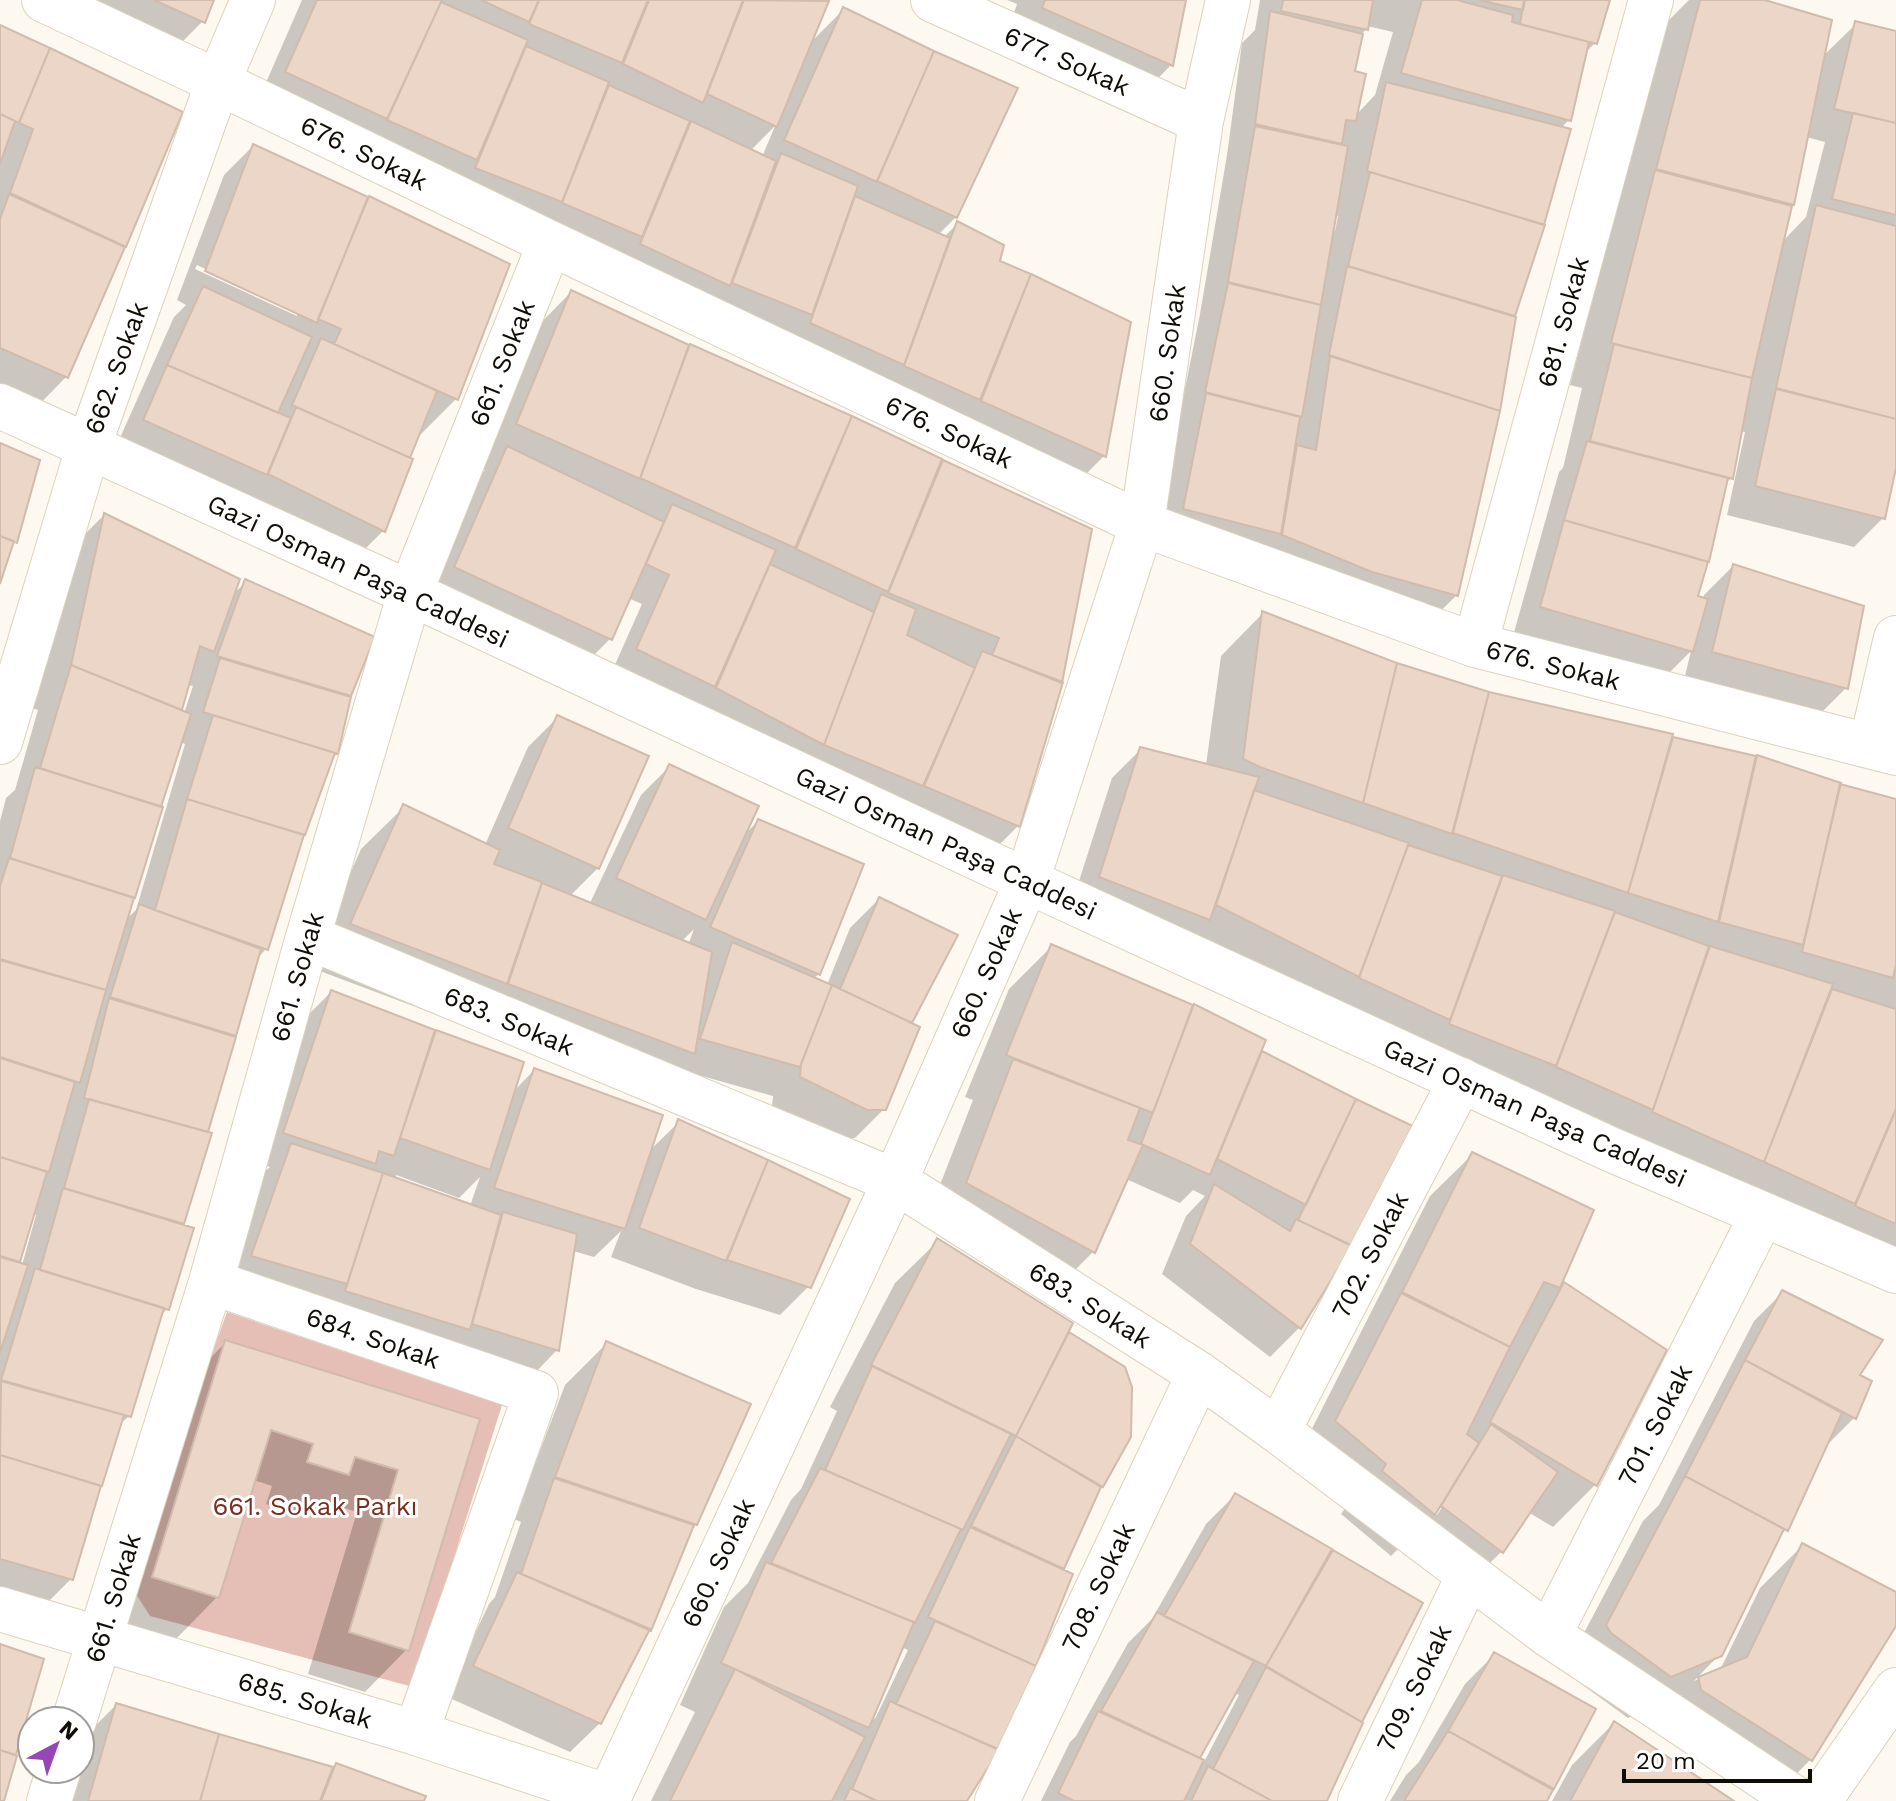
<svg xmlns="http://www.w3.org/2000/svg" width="1896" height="1801" viewBox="0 0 1896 1801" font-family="'Work Sans',sans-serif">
<rect width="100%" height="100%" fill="#fef9f0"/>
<path fill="#e5beb5" d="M227,1312L502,1405L413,1687L150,1616L129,1583Z"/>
<path fill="#0003" fill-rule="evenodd" d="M54,0H212L203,21L174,50Z
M302,0H822L826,2L809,44L843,10L956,217L938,235L944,237L958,223L998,262L1129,324L1104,456L1075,485L258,101ZM775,126L762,157L750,151Z
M1007,0H1184L1171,65L1129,108L1001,51L1017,4Z
M1260,0H1608L1595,43L1584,54L1569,120L1561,128L1542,226L1514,316L1498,410L1457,595L1414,637L1155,538L1200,314L1227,155L1242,43L1255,30ZM1367,26L1393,32L1375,95L1355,116L1352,72L1361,35L1366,29ZM1334,215L1338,216L1335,231L1332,230Z
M1689,0H1759L1822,57L1856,24L1896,33V459L1883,518L1854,547L1727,515L1745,432L1740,431L1731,478L1725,484L1708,561L1695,597L1703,599L1704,595L1733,566L1846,688L1817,717L1684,680L1691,651L1662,680L1513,636L1559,472L1563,468L1582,388L1570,385L1663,26ZM1806,137L1825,142L1806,217L1783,241Z
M0,28L180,113L66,377L24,420L0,409Z
M253,146L368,200L456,399L416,439L383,531L354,560L115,449L174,317L186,305L177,300L224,175ZM197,265L297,312V316L195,269Z
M571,292L689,347L851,418L940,460L936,469L943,462L1061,684L1018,826L989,855L609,678L642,604L628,598L610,639L568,681L414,610L465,490L485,470L475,466L529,335Z
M104,515L231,596L246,582L372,638L349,696L337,753L330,759L302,834L266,949L256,960L205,1134L209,1135L181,1226L167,1309L159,1317L129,1416L118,1426L71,1579L42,1608L0,1596V821L6,798L15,790L38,710L29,707L62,557ZM187,685L193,686L184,713L178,711ZM180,742L185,744L136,910L125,920ZM33,1214L36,1215L22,1265L17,1264Z
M1263,613L1397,664L1489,694L1668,745L1673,739L1756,757L1840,786L1896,800V1282L1071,906L1112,778L1141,749L1206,765L1221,656Z
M557,718L598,868L569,897L589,905L641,795L670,766L744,835L758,821L819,974L813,979L827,985L850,928L879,899L955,936L910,1024L884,1109L855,1138H837L772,1106L773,1096L677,1069L651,1095L309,967L361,849L404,807L485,845L528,747ZM694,929L688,945L681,942Z
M1051,947L1194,1008L1259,1052L1420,1132L1299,1328L1270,1357L1162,1274L1186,1216L1205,1196L1193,1190L1180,1203L1126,1179L1093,1252L1051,1294L924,1226L973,1100L965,1097L1009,989Z
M331,992L522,1063L513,1092L534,1070L649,1151L679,1122L848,1200L809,1286L780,1315L696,1289L611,1257L621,1231L594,1257L573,1251L557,1350L529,1379L223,1284L262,1174L270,1167L255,1162L302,1021ZM396,1175L459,1198L480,1177L470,1206L395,1179Z
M1473,1154L1561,1282L1664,1350L1595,1485L1553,1527L1528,1512L1501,1552L1472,1581L1412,1535L1391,1556L1341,1514L1346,1507L1294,1464L1430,1196ZM1457,1477L1460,1479L1437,1515L1434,1513Z
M938,1241L1062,1342L1069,1335L1101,1486L1098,1489L1061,1571L1070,1575L999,1749L965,1801H651L695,1712L680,1705L724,1607L748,1583L791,1500L801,1489L837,1411L830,1407L895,1283ZM901,1647L908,1650L876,1717L868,1725Z
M1783,1292L1857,1376L1869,1382L1854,1418L1825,1447L1786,1529L1778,1538L1720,1654L1694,1681L1720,1670L1760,1588L1803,1545L1896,1594V1622L1810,1760L1770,1801L1657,1721L1683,1695L1628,1718L1569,1675L1565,1669L1643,1521L1659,1505L1754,1321Z
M226,1342L478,1420L407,1649L365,1692L308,1674L357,1512L321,1501L305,1516L266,1504L272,1486L253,1480L217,1597L175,1640L111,1619L184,1385Z
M607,1343L696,1524L689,1531L644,1635L600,1723L570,1752L445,1696L489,1604L495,1597L521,1522L514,1519L565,1385Z
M1235,1495L1421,1604L1359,1723L1325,1801H1041L1070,1742L1076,1736L1128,1643L1152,1619L1206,1524ZM1234,1693L1239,1695L1204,1762L1197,1759Z
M1494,1655L1593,1710L1545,1801H1390L1406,1775L1419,1762L1465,1684Z
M116,1705L332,1769L336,1765L422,1801H68L80,1769V1760L87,1734Z
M1614,1723L1730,1801H1552L1572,1765Z"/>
<path fill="#ebd6c7" stroke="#d0bbac" stroke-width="2" d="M154,0H214L205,23Z
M317,0H442L387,119L285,72Z
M481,0H539L529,22Z
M539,0H648L622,63L529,24Z
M649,0H743L703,103L623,64Z
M744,0L829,1L777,127L707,94Z
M1045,0H1186L1173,66L1042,8Z
M1283,0H1373L1368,30L1281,11Z
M1422,0H1457L1513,15L1512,22L1589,42L1571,121L1401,73Z
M1479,0H1525L1523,10Z
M1524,0H1610L1597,44L1520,24Z
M1700,0H1765L1832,20L1794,205L1656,169Z
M441,2L528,40L477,160L387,120Z
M843,7L934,51L877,182L784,140Z
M1270,11L1363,34L1355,71L1366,74L1356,121L1346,120L1342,144L1255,124Z
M1855,21L1896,31V123L1834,109Z
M0,25L50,48L19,123L0,114Z
M526,46L609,82L562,202L475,168Z
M50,48L183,112L126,247L10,193L33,129L19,123Z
M934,51L1018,88L957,218L877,181Z
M1386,82L1571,129L1544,225L1367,171Z
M609,85L690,121L642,237L562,203Z
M1853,113L1896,123V215L1832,199Z
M0,114L15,121L0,164Z
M691,121L776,161L730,286L640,244Z
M1255,126L1348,146L1321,305L1228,282Z
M253,144L368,197L317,323L205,271Z
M781,153L858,186L812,315L732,283Z
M1655,170L1792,206L1752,378L1611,343Z
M1370,172L1545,225L1515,316L1348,266Z
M9,194L125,247L68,378L0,348V219Z
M369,196L510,264L458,400L334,344L341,329L318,319Z
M855,196L950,238L904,365L810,323Z
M1816,205L1896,226V419L1776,388Z
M957,221L1004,245L1000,261L1031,274L980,400L904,366Z
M1347,266L1516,317L1500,411L1329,355Z
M1031,274L1131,322L1106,457L981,401Z
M1228,283L1321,305L1302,417L1205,392Z
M203,286L312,337L278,413L167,365Z
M571,290L689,345L640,479L516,424Z
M321,338L437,391L410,458L292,405Z
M690,344L852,416L795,548L640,478Z
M1614,344L1752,378L1733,479L1590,441Z
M1330,356L1500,411L1458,596L1372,572L1282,535L1297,445L1316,450Z
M167,365L291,418L267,475L143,420Z
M1776,389L1896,419V468L1885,519L1755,486Z
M1206,393L1300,417L1281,534L1183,509Z
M296,407L413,459L385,532L268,474Z
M852,416L942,459L888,592L796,549Z
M1587,441L1728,478L1709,562L1564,520Z
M0,443L40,460L17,543L0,536Z
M507,446L664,522L612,640L454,567Z
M943,460L1092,529L1062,683L992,655L999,638L888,593Z
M672,504L776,550L715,687L636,649L669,575L646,564Z
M104,513L240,579L214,652L200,646L182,710L71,665Z
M1564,520L1708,562L1698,596L1708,599L1693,652L1540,607Z
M0,536L14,541L0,584Z
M770,564L874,612L824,745L716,688Z
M1733,564L1864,606L1848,689L1712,652Z
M245,579L375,637L351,696L217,656Z
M881,594L916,609L907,635L975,668L923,786L824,745Z
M1262,611L1397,663L1363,803L1260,767L1243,759Z
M982,651L1063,682L1020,827L924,786Z
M220,658L351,697L338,754L203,712Z
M1397,663L1489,692L1452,834L1363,803Z
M71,665L191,714L161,807L40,768Z
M1489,692L1673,734L1628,893L1453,833Z
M213,715L335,753L305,835L187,799Z
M557,715L649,756L599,869L508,828Z
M1673,737L1756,756L1718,922L1628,893Z
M1140,747L1259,777L1210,920L1099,877Z
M1757,755L1841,783L1803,945L1719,922Z
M669,764L759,806L706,920L616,878Z
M35,767L163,807L135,898L10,858Z
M1840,784L1896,799V965L1893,978L1802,952Z
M1254,790L1409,843L1359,977L1216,905Z
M187,799L304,835L268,950L155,910Z
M403,804L500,850L494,864L542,882L507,984L350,924Z
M758,819L864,864L820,975L710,927Z
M1408,845L1502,876L1450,1020L1359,978Z
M9,858L134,898L106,990L0,960V886Z
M1503,875L1615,911L1556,1066L1449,1024Z
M542,883L712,952L695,1054L508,984Z
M879,897L958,935L912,1023L840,989Z
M139,904L261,949L236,1036L110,997Z
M1615,912L1709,946L1653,1110L1556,1067Z
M732,942L832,985L800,1067L700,1039Z
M1051,944L1193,1005L1153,1113L1006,1055Z
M1710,946L1833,984L1764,1162L1652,1112Z
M0,959L106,990L80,1083L0,1057Z
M832,985L920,1027L886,1110H867L800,1077L801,1064Z
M1832,989L1896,1009V1109L1855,1204L1764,1162Z
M331,990L435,1030L394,1156L379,1151L376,1164L283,1133Z
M109,998L236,1037L208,1132L84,1098Z
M1194,1004L1266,1040L1210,1175L1141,1144Z
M436,1030L524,1062L490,1170L400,1138Z
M1262,1051L1356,1099L1306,1205L1217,1159Z
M0,1058L75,1082L49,1172L0,1157Z
M1013,1059L1140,1108L1128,1140L1143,1145L1095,1253L966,1183Z
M534,1068L663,1115L625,1229L494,1188Z
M89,1099L212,1133L184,1224L64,1188Z
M1356,1099L1423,1131L1357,1248L1298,1220Z
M1896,1110V1224L1855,1206Z
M678,1119L768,1160L726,1261L639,1228Z
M291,1143L383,1173L347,1284L251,1256Z
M1472,1152L1594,1210L1560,1288L1544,1282L1510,1347L1402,1292Z
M0,1157L47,1172L20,1262L0,1256Z
M768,1160L850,1199L811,1288L727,1260Z
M383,1173L501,1215L470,1330L345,1291Z
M1214,1184L1290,1231L1296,1219L1352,1246L1301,1329L1190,1244Z
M63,1188L194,1228L169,1310L40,1270Z
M503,1212L577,1234L559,1351L472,1324Z
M937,1238L1073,1323L1016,1436L871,1365Z
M0,1257L28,1265L0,1353Z
M35,1268L164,1308L131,1417L1,1380Z
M1564,1282L1667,1350L1597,1486L1490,1422Z
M1782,1290L1883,1340L1860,1375L1872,1381L1856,1419L1745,1360Z
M1401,1293L1510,1347L1467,1434L1479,1443L1435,1515L1382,1471L1386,1464L1335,1421Z
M1069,1332L1125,1367L1132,1387L1131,1437L1103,1487L1016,1436Z
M225,1340L480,1419L409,1651L349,1632L398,1470L355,1457L349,1475L307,1462L313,1444L271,1430L219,1598L152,1577Z
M606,1341L751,1404L697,1525L555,1477Z
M1745,1360L1842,1413L1788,1531L1685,1476Z
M872,1366L1011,1434L963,1530L825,1470Z
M1,1381L124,1415L102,1486L0,1455Z
M1491,1424L1558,1472L1503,1553L1441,1506Z
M1016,1436L1101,1487L1064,1569L971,1526Z
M0,1455L101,1486L73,1580L0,1559Z
M820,1468L961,1529L915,1623L771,1563Z
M1685,1476L1784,1529L1722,1656L1671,1677L1611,1633L1606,1625Z
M554,1478L694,1525L651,1631L521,1574Z
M1235,1493L1332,1549L1266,1666L1164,1616Z
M970,1527L1073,1574L1036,1666L928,1617Z
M1802,1543L1896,1592V1626L1812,1761L1701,1690L1698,1677L1747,1657Z
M1333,1550L1423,1603L1362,1722L1266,1666Z
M766,1562L914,1622L869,1728L721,1663Z
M517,1572L650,1629L601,1724L473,1666Z
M1157,1612L1254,1661L1200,1758L1101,1711Z
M935,1621L1036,1666L1000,1750L896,1704Z
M0,1644L44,1659L16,1755L0,1750Z
M1494,1652L1596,1709L1554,1789L1448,1731Z
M1266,1667L1363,1723L1327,1801H1272L1213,1769Z
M735,1669L865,1737L832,1801H670Z
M890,1701L999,1750L967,1801H877L852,1789Z
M116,1703L219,1734L200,1801H88Z
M1098,1711L1204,1760L1184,1801H1074L1058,1793Z
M1614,1721L1734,1801H1570Z
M1448,1731L1553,1790L1547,1801H1404Z
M219,1734L333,1767L320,1801H200Z
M0,1750L17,1756L4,1801H0Z
M336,1763L426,1796L424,1801H321Z
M1208,1766L1272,1801H1191Z
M850,1788L876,1801H844Z"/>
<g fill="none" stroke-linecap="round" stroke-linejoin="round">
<g stroke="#dcd1bb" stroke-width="46">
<path id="minor" d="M44,0L218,82L550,243L1142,524L1475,645L1896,753
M933,0L1201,121
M1475,645L1651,0
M0,742L88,448L218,82L253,0
M1871,746L1896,638
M308,937L895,1181L1199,1374L1278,1431L1549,1635L1799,1801
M211,1282L536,1393L416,1733
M1278,1431L1461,1080
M0,1609L416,1733L609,1797
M1549,1635L1762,1215
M74,1721L211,1282L308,937L410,593L550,243
M49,1801L59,1769
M607,1801L895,1181L1027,881L1142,524L1201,121L1228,0
M997,1801L1199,1374
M1360,1801L1469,1575
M1819,1801L1896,1690"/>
</g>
<g stroke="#dcd1bb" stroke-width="46">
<path id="tertiary" d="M0,406L410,593L1027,881L1610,1149L1896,1271"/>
</g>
<use href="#minor" stroke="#fff" stroke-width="44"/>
<use href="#tertiary" stroke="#fff" stroke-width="44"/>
</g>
<g text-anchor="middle" stroke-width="6" stroke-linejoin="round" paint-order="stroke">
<g font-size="26" fill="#100c06" stroke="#fff">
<text transform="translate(1067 61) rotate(24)" y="9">677. Sokak</text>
<text transform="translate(364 153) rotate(26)" y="9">676. Sokak</text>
<text transform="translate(1563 322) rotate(-75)" y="9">681. Sokak</text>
<text transform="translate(1167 353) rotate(-82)" y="9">660. Sokak</text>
<text transform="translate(502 363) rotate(-68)" y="9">661. Sokak</text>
<text transform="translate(116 368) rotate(-70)" y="9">662. Sokak</text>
<text transform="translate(949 432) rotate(25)" y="9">676. Sokak</text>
<text transform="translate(358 571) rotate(25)" y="9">Gazi Osman Paşa Caddesi</text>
<text transform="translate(1553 665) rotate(14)" y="9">676. Sokak</text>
<text transform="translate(946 843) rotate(25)" y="9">Gazi Osman Paşa Caddesi</text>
<text transform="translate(986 973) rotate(-66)" y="9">660. Sokak</text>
<text transform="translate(297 977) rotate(-74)" y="9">661. Sokak</text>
<text transform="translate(509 1021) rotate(23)" y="9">683. Sokak</text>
<text transform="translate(1535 1113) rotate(24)" y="9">Gazi Osman Paşa Caddesi</text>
<text transform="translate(1370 1255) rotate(-63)" y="9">702. Sokak</text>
<text transform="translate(1090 1305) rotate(32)" y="9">683. Sokak</text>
<text transform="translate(373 1338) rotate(19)" y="9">684. Sokak</text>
<text transform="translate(1655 1425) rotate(-63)" y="9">701. Sokak</text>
<text transform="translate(718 1563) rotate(-65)" y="9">660. Sokak</text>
<text transform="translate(1098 1587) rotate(-65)" y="9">708. Sokak</text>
<text transform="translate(113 1598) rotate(-73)" y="9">661. Sokak</text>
<text transform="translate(1414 1688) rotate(-64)" y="9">709. Sokak</text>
<text transform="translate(305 1700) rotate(17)" y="9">685. Sokak</text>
</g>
<g font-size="26" fill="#792f20" stroke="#fff">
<text x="315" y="1515">661. Sokak Parkı</text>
</g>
</g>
<g transform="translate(56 1745) rotate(41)"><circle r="38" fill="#ffffff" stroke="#9f9e9b" stroke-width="2"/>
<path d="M0-6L14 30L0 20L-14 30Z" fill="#9746b5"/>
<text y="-12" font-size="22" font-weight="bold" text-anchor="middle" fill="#100c06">N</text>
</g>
<path d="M1624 1769v12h186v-12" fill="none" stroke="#100c06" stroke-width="4"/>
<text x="1636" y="1769" font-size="24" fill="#100c06" stroke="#ffffff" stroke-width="6" paint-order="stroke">20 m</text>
</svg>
